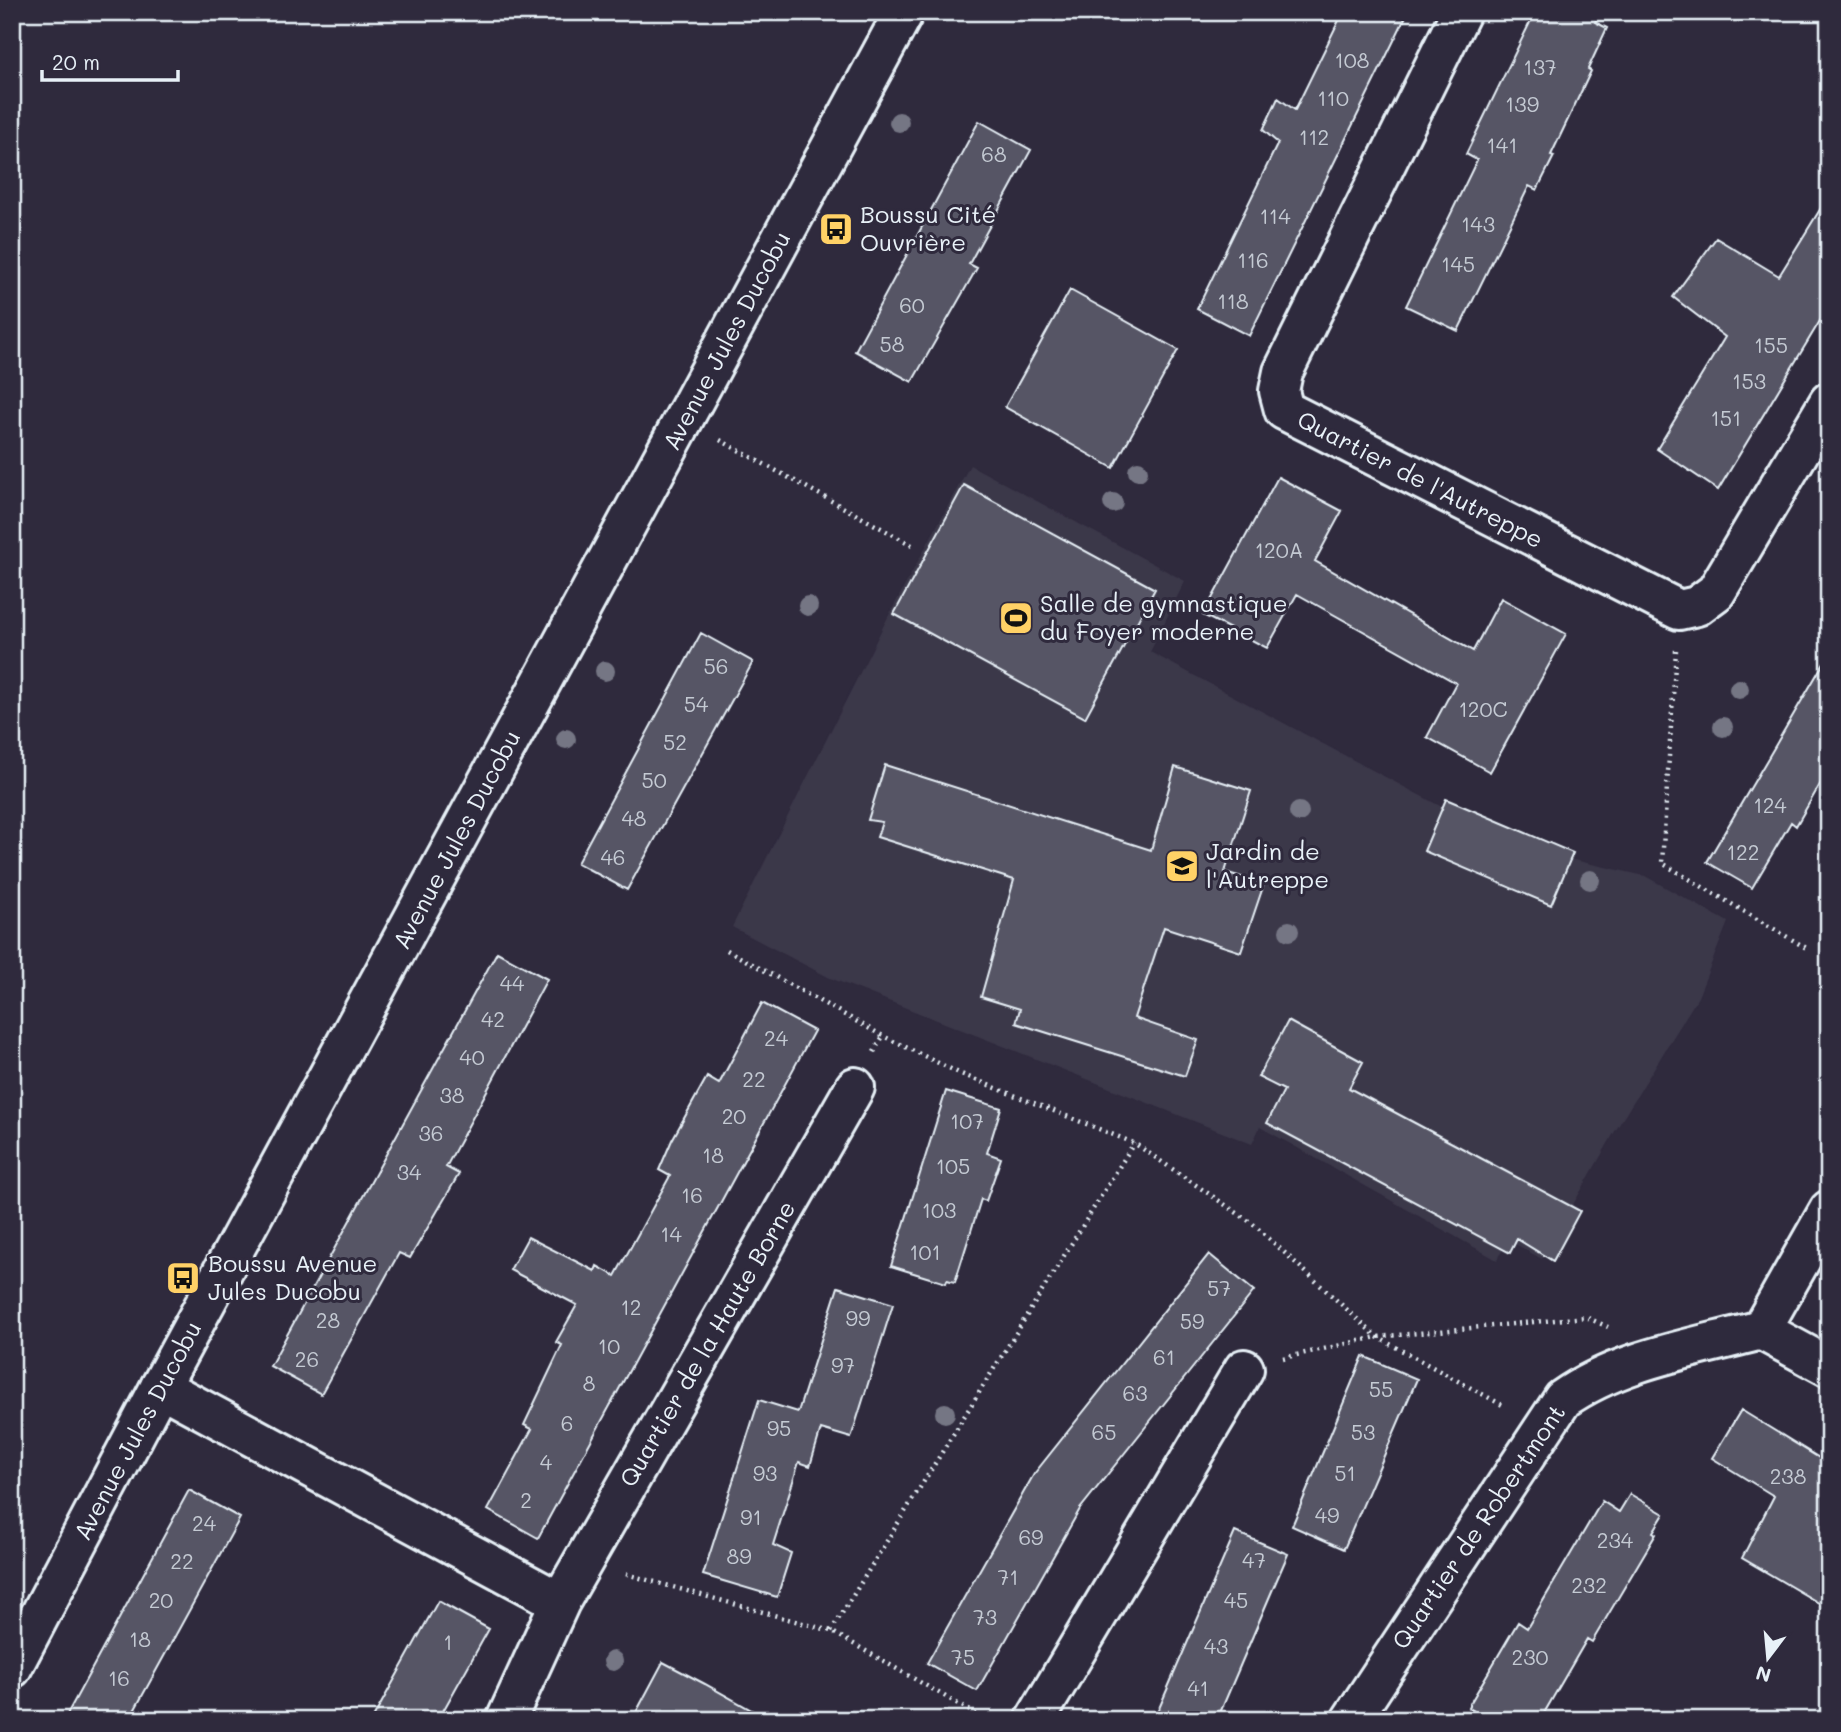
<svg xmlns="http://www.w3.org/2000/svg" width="1841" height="1732" viewBox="0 0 1841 1732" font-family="Mali,sans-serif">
<rect width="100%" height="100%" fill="#2f2a3d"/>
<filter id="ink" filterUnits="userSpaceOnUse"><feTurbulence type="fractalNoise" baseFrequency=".0143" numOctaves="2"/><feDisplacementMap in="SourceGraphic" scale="14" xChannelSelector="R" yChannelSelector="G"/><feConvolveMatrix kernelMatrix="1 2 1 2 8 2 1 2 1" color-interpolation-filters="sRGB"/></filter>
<g filter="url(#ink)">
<path fill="#3b3749" d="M970,465L1185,581L1150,652L1440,806L1556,856L1645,876L1728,922L1698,997L1614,1133L1542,1259L1508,1240L1497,1260L1260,1127L1252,1144L830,978L732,927L888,617Z"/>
<path fill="#575565" stroke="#e8f1f8" stroke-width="2" d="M1343,12H1408L1249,336L1197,309L1278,143L1263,130L1278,98L1295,110Z
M1535,12H1600L1595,22L1607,28L1588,69L1591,71L1551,155L1554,156L1537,190L1529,186L1458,331L1406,306L1477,160L1466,154Z
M979,121L1031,150L969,264L977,268L912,382L855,351Z
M1829,195V306L1718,490L1657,449L1725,337L1673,297L1716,238L1779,276Z
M1070,290L1178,350L1113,468L1005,407Z
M1278,477L1342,511L1315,561L1473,651L1501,598L1566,634L1490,772L1427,737L1456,683L1297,594L1267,648L1203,615Z
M964,485L1155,589L1085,718L894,614Z
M701,633L753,662L627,890L577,863Z
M1829,654V769L1796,826L1791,822L1752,888L1707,862Z
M885,765L1151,850L1175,767L1251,791L1225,872L1264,884L1241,952L1164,927L1134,1018L1198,1040L1185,1076L1016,1023L1020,1009L981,997L1014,880L877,837L882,822L868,820Z
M1446,799L1573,853L1551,905L1424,851Z
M497,952L547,979L446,1167L459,1174L410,1258L399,1253L321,1394L270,1366Z
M762,1003L814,1031L538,1538L488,1510L532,1429L524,1425L562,1345L556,1342L577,1305L510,1270L528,1237L595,1271L597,1266L615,1276L670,1176L659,1170L672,1140L707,1077L719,1084Z
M1288,1021L1363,1062L1349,1088L1580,1211L1553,1261L1517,1239L1510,1253L1267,1123L1284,1090L1258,1077Z
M946,1091L1001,1108L987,1153L1001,1158L986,1201L981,1199L955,1282L947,1280L946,1283L891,1266Z
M1209,1254L1254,1291L1080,1509L977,1691L927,1663L1034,1474Z
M838,1287L893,1304L851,1438L821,1429L810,1466L799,1462L773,1545L791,1553L777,1597L703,1575L759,1400L798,1412Z
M1363,1356L1417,1379L1344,1549L1292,1526Z
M1741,1410L1829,1464V1609L1742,1558L1774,1496L1712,1458Z
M189,1490L240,1518L129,1720H64Z
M1630,1494L1664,1514L1653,1532L1656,1534L1592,1642L1587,1639L1540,1720H1487L1468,1707L1518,1622L1527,1628L1602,1501L1619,1512Z
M1235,1532L1288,1554L1272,1591L1217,1720H1154Z
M438,1601L489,1629L438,1720H372Z
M663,1662L705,1684L769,1720H632Z"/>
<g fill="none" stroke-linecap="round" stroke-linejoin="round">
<g stroke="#e8f1f8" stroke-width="44">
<path id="street" d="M1461,12L1283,372L1279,391L1284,410L1679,610L1697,606L1716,592L1829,402
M1761,1330L1829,1210
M160,1387L560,1602L506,1720
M560,1602L855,1087
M1035,1720L1244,1369
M1351,1720L1563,1399C1620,1359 1695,1348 1761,1330L1829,1367"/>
</g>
<g stroke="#e8f1f8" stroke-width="44">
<path id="secondary" d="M12,1668L160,1387L904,12"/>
</g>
<path stroke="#e8f1f8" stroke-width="4.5" stroke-dasharray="2 5" stroke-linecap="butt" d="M720,440L912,545
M1676,650L1662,863L1808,949
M727,950L883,1036L961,1074L1134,1143L1252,1223L1377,1337L1506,1407
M874,1052L883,1036
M1283,1358L1377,1337L1586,1317L1608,1327
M626,1574L831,1631L986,1720
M831,1631L1134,1143"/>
<use href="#street" stroke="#2f2a3d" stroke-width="38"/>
<use href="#secondary" stroke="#2f2a3d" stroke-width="38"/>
</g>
<g fill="#757684">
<circle cx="899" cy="122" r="10"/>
<circle cx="1138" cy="471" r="10"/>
<circle cx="1113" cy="503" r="10"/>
<circle cx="808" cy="606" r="10"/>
<circle cx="605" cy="671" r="10"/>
<circle cx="1739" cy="689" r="10"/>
<circle cx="1723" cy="727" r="10"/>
<circle cx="566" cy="739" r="10"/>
<circle cx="1299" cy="812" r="10"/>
<circle cx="1590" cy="880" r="10"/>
<circle cx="1289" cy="931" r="10"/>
<circle cx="945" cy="1413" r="10"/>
<circle cx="613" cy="1661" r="10"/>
</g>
</g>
<defs>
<g id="bus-square" transform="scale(1.75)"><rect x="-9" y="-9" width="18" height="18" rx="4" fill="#ffd166" stroke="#2f2a3d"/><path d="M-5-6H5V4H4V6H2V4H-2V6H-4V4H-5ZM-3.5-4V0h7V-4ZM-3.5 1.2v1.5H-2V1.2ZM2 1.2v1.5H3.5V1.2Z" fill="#111"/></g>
<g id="stadium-square" transform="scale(1.75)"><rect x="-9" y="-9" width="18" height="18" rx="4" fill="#ffd166" stroke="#2f2a3d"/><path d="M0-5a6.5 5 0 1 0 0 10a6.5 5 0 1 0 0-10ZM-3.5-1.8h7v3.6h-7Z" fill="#111"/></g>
<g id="school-square" transform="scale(1.75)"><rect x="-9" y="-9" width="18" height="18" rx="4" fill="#ffd166" stroke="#2f2a3d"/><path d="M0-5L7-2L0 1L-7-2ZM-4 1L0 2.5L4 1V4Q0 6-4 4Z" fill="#111"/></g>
</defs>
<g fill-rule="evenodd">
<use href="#bus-square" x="836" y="229"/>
<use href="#stadium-square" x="1016" y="618"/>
<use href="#school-square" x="1182" y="866"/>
<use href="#bus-square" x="183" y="1278"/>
</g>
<g text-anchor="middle" stroke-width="6" stroke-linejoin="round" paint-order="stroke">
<g font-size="21" fill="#c4cad3">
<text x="1352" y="68">108</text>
<text x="1540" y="75">137</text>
<text x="1333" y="106">110</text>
<text x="1522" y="112">139</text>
<text x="1314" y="145">112</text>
<text x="1502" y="153">141</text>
<text x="994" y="162">68</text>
<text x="1275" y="224">114</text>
<text x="1478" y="232">143</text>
<text x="1253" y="268">116</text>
<text x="1458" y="272">145</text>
<text x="1233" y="309">118</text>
<text x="912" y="313">60</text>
<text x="892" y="352">58</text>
<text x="1771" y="353">155</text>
<text x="1749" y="389">153</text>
<text x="1726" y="426">151</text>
<text x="1279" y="558">120A</text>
<text x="716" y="674">56</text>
<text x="696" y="712">54</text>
<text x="1483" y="717">120C</text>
<text x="675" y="750">52</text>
<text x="654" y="788">50</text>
<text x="1770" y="813">124</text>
<text x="634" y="826">48</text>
<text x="1743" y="860">122</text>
<text x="613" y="865">46</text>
<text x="512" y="991">44</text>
<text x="493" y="1027">42</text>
<text x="776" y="1046">24</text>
<text x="472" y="1065">40</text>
<text x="754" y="1087">22</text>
<text x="452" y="1103">38</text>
<text x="734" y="1124">20</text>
<text x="967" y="1129">107</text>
<text x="431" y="1141">36</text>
<text x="713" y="1163">18</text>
<text x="953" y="1174">105</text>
<text x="409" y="1180">34</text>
<text x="692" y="1203">16</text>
<text x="939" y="1218">103</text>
<text x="671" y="1242">14</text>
<text x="925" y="1260">101</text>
<text x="1219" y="1296">57</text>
<text x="631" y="1315">12</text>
<text x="858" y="1326">99</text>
<text x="328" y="1328">28</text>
<text x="1192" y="1329">59</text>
<text x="609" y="1354">10</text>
<text x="1164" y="1365">61</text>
<text x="307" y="1367">26</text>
<text x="843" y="1373">97</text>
<text x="589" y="1391">8</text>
<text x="1381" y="1397">55</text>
<text x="1135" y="1401">63</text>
<text x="567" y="1431">6</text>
<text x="779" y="1436">95</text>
<text x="1104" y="1440">65</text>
<text x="1363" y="1440">53</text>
<text x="546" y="1470">4</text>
<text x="765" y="1481">93</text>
<text x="1345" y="1481">51</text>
<text x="1788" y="1484">238</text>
<text x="526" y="1508">2</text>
<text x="1327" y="1523">49</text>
<text x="751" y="1525">91</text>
<text x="204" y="1531">24</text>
<text x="1031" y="1545">69</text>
<text x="1615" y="1548">234</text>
<text x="739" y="1564">89</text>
<text x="1254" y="1568">47</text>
<text x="182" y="1569">22</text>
<text x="1008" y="1585">71</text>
<text x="1589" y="1593">232</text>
<text x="161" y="1608">20</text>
<text x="1236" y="1608">45</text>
<text x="985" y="1625">73</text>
<text x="140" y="1647">18</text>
<text x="448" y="1650">1</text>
<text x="1216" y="1654">43</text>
<text x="963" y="1665">75</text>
<text x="1530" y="1665">230</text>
<text x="119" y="1686">16</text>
<text x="1198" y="1696">41</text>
</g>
<g font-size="24" fill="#e8f1f8" stroke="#2f2a3d" text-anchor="start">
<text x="860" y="223">Boussu Cité<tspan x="860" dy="28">Ouvrière</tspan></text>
<text x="1040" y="612">Salle de gymnastique<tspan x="1040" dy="28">du Foyer moderne</tspan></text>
<text x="1206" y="860">Jardin de<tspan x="1206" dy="28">l'Autreppe</tspan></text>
<text x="208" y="1272">Boussu Avenue<tspan x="208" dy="28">Jules Ducobu</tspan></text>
</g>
<g font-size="24" fill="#e8f1f8" stroke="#2f2a3d">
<text transform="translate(727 341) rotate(-62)" y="8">Avenue Jules Ducobu</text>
<text transform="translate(1420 480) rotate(27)" y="8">Quartier de l'Autreppe</text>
<text transform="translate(457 840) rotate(-62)" y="8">Avenue Jules Ducobu</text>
<text transform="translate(708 1344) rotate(-60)" y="8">Quartier de la Haute Borne</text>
<text transform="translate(138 1431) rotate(-62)" y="8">Avenue Jules Ducobu</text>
<text transform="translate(1479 1527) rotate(-56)" y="8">Quartier de Robertmont</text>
</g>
</g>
<rect width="1841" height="1732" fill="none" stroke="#2f2a3d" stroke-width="42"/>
<rect x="21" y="21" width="1799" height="1690" fill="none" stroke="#e8f1f8" stroke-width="2.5" filter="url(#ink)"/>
<g transform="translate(1768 1658) rotate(196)" stroke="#2f2a3d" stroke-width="5" paint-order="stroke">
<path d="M0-5L12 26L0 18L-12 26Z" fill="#e8f1f8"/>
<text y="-10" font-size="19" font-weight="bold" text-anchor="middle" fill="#e8f1f8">N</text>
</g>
<path d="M42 70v10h136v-10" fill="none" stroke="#e8f1f8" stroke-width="3.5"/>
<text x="52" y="70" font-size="21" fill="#e8f1f8" stroke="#2f2a3d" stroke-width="5" paint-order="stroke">20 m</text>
</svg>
